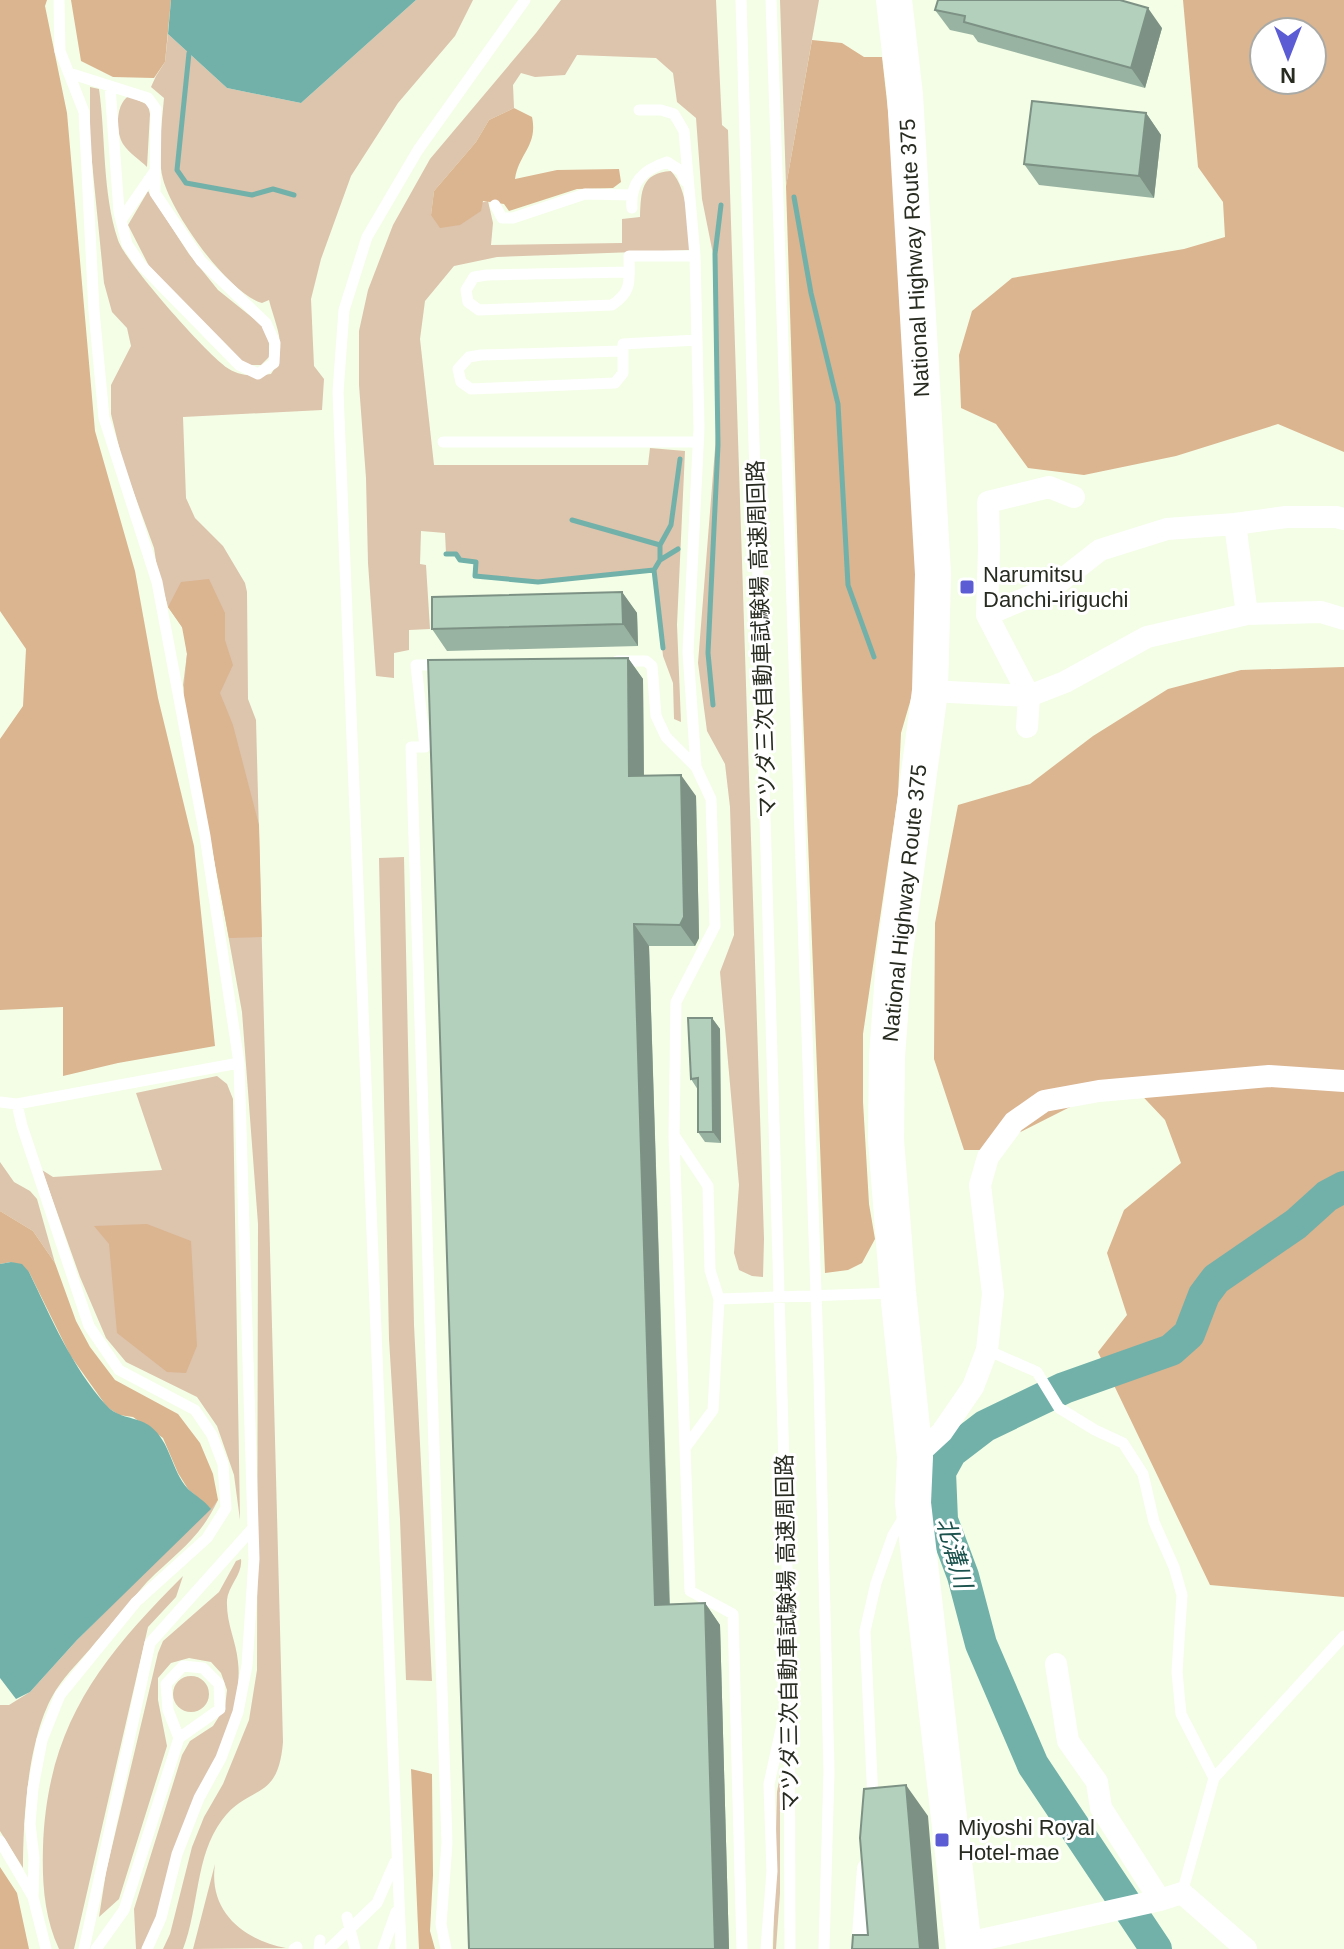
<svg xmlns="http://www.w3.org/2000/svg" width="1344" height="1949" viewBox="0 0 1344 1949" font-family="Helvetica,'Noto Sans JP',sans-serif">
<rect width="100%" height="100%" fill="#f4fee6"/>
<path fill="#ddc4ad" d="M416,0H473L455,36L398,103L351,176L321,259L311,299L314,366L324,379L322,410L183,417L186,498L195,518L223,546L245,583L247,592L248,699L256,720L283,1742C278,1803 250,1783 222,1820C195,1856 199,1908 183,1949H163L170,1934L192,1847L204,1817L223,1784L249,1720L257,1670L258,1224L242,1012L183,685L187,654L184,630L168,607L157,568L154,548L123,463L111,414V385L131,346L127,328L112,312L104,283L90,142V87L99,89C106,138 102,192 118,240C125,262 209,357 229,369C242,377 257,376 271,374C289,348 276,328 269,300L262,303C228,293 172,214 163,179C157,158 162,122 164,98L151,87L156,76L165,62L168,34L227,88L301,103Z
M561,0H716L722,125L728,130L764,1239L763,1277L752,1276L739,1270L734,1253L739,1185L720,972L734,935L730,807L725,764L707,731L698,663L718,411L714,259L702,199L696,118L677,102L673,73L656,58L577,55L565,75L535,77L521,73L513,85L514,108L489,120L476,142L434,191L431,215L488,201L493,223L491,245L622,243V219L640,217C641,191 641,173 671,171C689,191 687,224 690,250L497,257L454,266L425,301L420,339L434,465H648L650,448L685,451L677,625L681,722L674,719L673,683L663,656L654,570L538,582L475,576L476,562L460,560L456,554H446L445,533L421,531L420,564L426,565L430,629L409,630V650L394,653V678L376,676L368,563L366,478L359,385V331L368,290L393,225L430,159L536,33Z
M780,0H819L786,186Z
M129,96L148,105L150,114L147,167C140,160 129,153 123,144C115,131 116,103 129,96Z
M148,191L189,254L218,290L263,326L269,342V357L261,365H248L231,353L149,266L128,225Z
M404,857L414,1325L432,1681L406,1680L400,1519L389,1339L379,858Z
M217,1076L227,1084L233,1099L240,1520L234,1475L217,1426L197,1397L126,1362L106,1338L80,1277L42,1170L53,1177L162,1170L136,1093Z
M0,1162L14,1182L30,1191L37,1199L55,1263L33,1231L0,1211Z
M218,1500C199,1540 177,1552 147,1582C129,1602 113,1623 95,1643C83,1658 67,1673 56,1690C28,1734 23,1818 23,1868L0,1831V1705H9L30,1692L77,1640Z
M241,1559C243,1574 228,1586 227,1600C226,1624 236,1640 238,1662C240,1679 237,1696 234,1713L158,1918L144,1949H136L134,1909L182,1755L190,1741L213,1726L225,1707L227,1690L221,1673L211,1662L189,1658L171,1663L158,1678V1700L167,1746L119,1899L99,1917L106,1872L158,1653L163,1641L219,1592L236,1561Z
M183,1576L176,1597L148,1627L74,1949H59C44,1917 42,1882 43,1847C47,1725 101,1658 183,1576Z
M173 1694a18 18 0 1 1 36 0a18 18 0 1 1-36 0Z
M780,1775V1893L776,1949H773L777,1792Z
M215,1864C208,1912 244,1940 286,1948L193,1949Z"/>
<path fill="#dbb490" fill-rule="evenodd" d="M0,0H47L45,6L67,113L95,431L135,571L158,698L194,846L215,1046L118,1063L63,1076V1007L0,1010V739L23,706L26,649L0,611Z
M71,0H171L165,62L154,78L113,77L81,61Z
M1183,0H1344V452L1278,424L1176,456L1084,475L1028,468L996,424L961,408L959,355L972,311L1012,278L1184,249L1225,237L1223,202L1198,167ZM1264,32H1312V80H1264Z
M812,40L842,43L864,57H882L891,137L916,503L915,685L901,733L898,796L863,1034V1102L869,1204L875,1239L862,1263L848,1270L825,1273L802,688L786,186Z
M514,108L532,117C538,146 519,153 515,179L557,170L619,169L621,182L613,188L577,189L509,211L504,204L483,201L481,211L460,225L440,228L431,215L434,191L476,142L489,120Z
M209,579L225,613V640L233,665L220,693L233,725L259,825L262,937L229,938L183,698L187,654L182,627L168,607L181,582Z
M1344,667V1597L1210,1585L1098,1352L1127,1315L1107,1253L1124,1210L1181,1163L1165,1120L1130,1083L1068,1108L985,1150H964L934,1059L935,923L958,805L1030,784L1093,736L1168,689L1241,670Z
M0,1211L33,1231L55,1263L76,1321L90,1347L115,1380L178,1414L200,1443L213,1474L218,1500L211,1509L188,1489L178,1473L163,1438L133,1417L119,1415L107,1407L70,1355L29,1272L11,1262L0,1264Z
M147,1224L191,1241L197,1346L186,1373L167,1372L117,1333L109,1244L94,1226Z
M411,1769L432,1774L433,1875L430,1931L435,1949H419Z
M0,1867L17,1893L29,1949H0Z"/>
<path fill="#71b1aa" d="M171,0H416L301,103L227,88L168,34Z
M11,1262L22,1264L29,1272C51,1318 72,1367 106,1405C118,1419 136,1416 150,1426C171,1442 171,1470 188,1489C196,1496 205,1501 211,1509L77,1640L30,1692L16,1699L0,1678V1264Z"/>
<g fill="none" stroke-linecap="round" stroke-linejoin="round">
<path stroke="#71b1aa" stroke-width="5" d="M189,53L177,170L186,183L252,195L273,189L294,195
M794,197L811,293L838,404L848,585L874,657
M572,520L660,545V560L678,549
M660,545L671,525L680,459
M446,554H456L460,560L476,562L475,576L538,582L654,570L660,560
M654,570L663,648
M713,705L708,653L718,445L715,254L721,205"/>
<path stroke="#71b1aa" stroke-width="32" d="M1156,1949L1033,1765L981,1644L963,1576L942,1520L940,1472L951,1452L985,1426L1064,1388L1171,1350L1189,1334L1204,1295L1216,1279L1296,1224L1327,1196L1344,1187"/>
<path stroke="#fff" stroke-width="11" d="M59,0L60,51L84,112L94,311L104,418L157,582L205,836L239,1063L254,1559L247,1665L238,1712L221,1758L199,1798L177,1854L161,1918L147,1949
M741,0L789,1635L790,1949
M771,0L819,1379L829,1771L824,1949
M69,73L148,98L156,109L155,193L201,261L266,323L275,343L274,363L258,374L239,365L141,265L127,244L119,212L110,86
M639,110H661L674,114L684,131L695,256L699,428L688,652L696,767
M495,205L502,218H513L585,194L632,195
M632,208C630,182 643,170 667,162L681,171L685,181
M121,220L155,171
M629,272L487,275L474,277L466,290L468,302L479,310L612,305C633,291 629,280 629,256H695
M623,351L481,355L469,357L458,369L461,382L471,389L615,383L623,373V344L697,340
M443,442H698
M617,661H646L652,666L656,716L666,737L696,767L711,799L715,926L676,1002L674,1135L708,1186L710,1270L719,1299L713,1410L685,1448L690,1591L733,1614L742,1949
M439,665H416L425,747H411L447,1843L441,1924L446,1949
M0,1102L17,1104L239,1063
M17,1104L22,1126L89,1326L119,1370L195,1410L212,1435L223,1464L226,1508L207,1538L136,1602L60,1695L42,1740L33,1788L30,1824L34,1858L33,1897
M674,1137L685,1447
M719,1299L894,1293
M987,1350L1037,1372L1059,1408L1095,1430L1123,1443L1143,1474L1154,1522L1174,1567L1182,1595L1177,1672L1181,1714L1214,1778
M873,1800L865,1631L876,1583L893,1535L904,1517
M0,1841L33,1897L46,1949
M1182,1893L1214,1778L1344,1636
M347,1917L355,1949
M84,1949L150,1643L253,1528
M96,1949L124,1910L179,1738L220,1709L219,1684L203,1668L183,1666L166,1684L168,1710L179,1738
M294,1949L297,1947
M319,1949L320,1940
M329,1949L377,1903L395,1862
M383,1949L396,1912
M401,1949L338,392L344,310L367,237L418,150L525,0
M766,1949L772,1871L769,1784L785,1711"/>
<path stroke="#fff" stroke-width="22" d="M1235,524L1247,614
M987,615L1054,586L1100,550L1167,529L1235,524L1286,517H1336L1344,519
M930,691L1029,696L1065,682L1147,637L1247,614L1321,612L1344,619
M1027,727L1029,696L987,615L989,547L988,502L1049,487L1074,497
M915,1457L942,1432L973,1387L987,1350L993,1294L980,1185L988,1157L1014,1122L1044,1101L1099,1091L1269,1076L1344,1081
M1056,1664L1068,1741L1097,1782L1101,1808L1160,1900
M963,1944L1160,1900L1182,1893L1246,1949
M862,1949L868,1869"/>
<path stroke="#fff" stroke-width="36" d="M894,0L905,95L933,574L930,691L894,960L887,1057L886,1140L898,1292L915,1457L913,1503L964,1949"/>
</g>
<path fill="#99b3a2" d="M935,10L1162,28L1145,88L978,42L973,35L950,30Z
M1146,113L1161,135L1154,198L1039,185L1024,164Z
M622,592L637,613L638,646L447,651L432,629Z
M628,658L643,679L644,776L696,796L699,938L695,946H649L670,1604L705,1603L720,1625L729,1949H469Z
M712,1018L720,1029L721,1143L705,1142L698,1132V1090L691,1079Z"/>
<path fill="#7d9284" d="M1148,8L1162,28L1145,88L1131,68Z
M1146,113L1161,135L1154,198L1139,176Z
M622,592L637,613L638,646L623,624Z
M628,658L643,679L644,797L629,776Z
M681,775L696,796L699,938L695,946L680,925Z
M634,924L649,946L670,1626L655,1605Z
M712,1018L720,1029L721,1143L713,1132Z
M705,1603L720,1625L729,1949H715Z
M906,1785L928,1816L939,1949H920Z"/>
<path fill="#b2d0bc" stroke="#7d9284" stroke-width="2" d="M938,0H1120L1148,8L1131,68L964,22L965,16L935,10Z
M1032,101L1146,113L1139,176L1024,164Z
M622,592L623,624L432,629V597Z
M628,658L629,776L681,775L684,917L680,925L634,924L655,1605L705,1603L715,1949H469L428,660Z
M688,1018H712L713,1132H698V1078L691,1079Z
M906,1785L920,1949H852L853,1935H868L860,1838L864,1789Z"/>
<g fill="#5c5cd4" stroke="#fff" stroke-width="3">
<rect x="959" y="579" width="16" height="16" rx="4"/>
<rect x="934" y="1832" width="16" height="16" rx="4"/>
</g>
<g text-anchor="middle" stroke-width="6" stroke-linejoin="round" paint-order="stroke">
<g font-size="22" fill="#272b20" stroke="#fff">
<text transform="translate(914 258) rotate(-93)" y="8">National Highway Route 375</text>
<text transform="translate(761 639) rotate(-92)" y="8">マツダ三次自動車試験場 高速周回路</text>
<text transform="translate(904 903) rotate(-84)" y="8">National Highway Route 375</text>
<text transform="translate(787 1633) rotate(-91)" y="8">マツダ三次自動車試験場 高速周回路</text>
</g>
<g font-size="22" fill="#272b20" stroke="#fff" text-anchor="start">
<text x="983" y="582">Narumitsu<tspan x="983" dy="25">Danchi-iriguchi</tspan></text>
<text x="958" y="1835">Miyoshi Royal<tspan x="958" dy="25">Hotel-mae</tspan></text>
</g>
<g font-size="24" font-style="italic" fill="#1b524d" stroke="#fff">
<text transform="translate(954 1553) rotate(74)" y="8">北溝川</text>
</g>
</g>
<g transform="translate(1288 56) rotate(180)"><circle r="38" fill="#ffffff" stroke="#a9aaa6" stroke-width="2"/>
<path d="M0-6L14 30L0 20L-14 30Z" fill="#5c5cd4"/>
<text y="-12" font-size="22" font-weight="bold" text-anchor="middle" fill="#272b20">N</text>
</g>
</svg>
